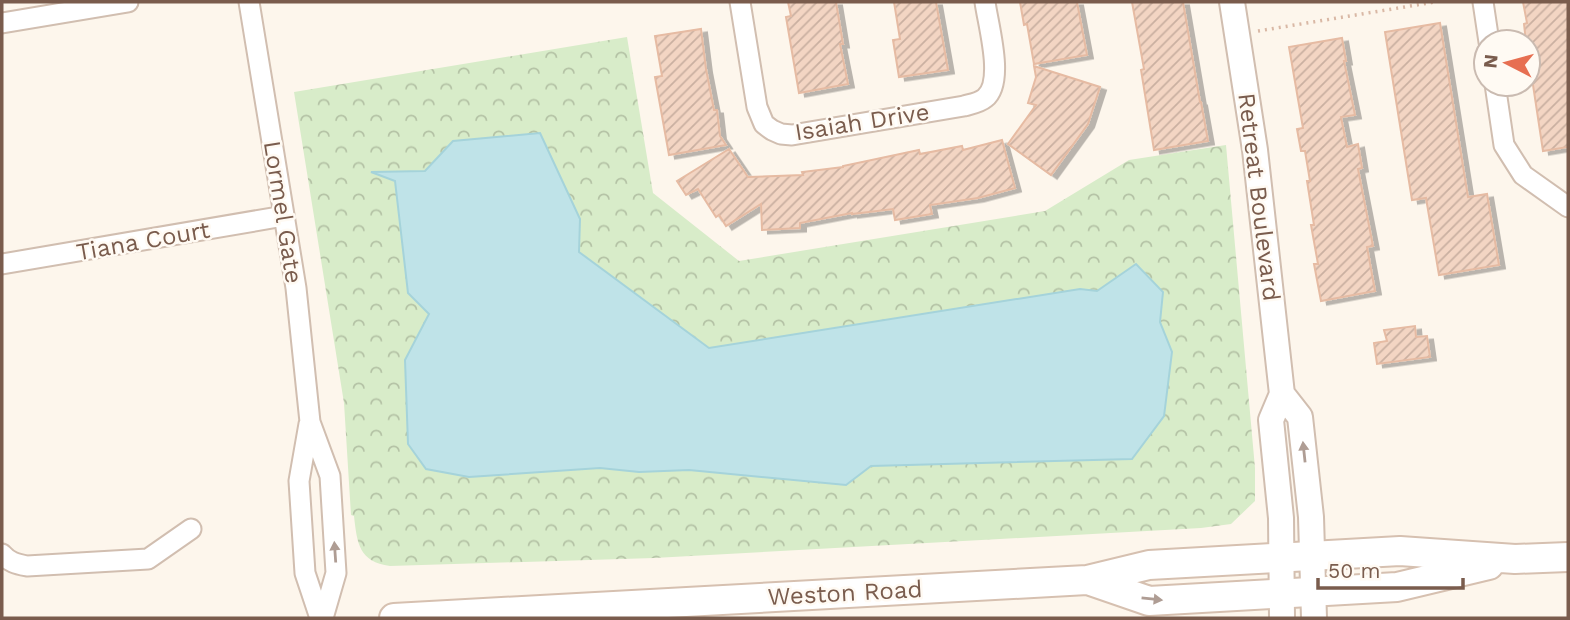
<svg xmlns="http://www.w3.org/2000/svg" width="1570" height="620" viewBox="0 0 1570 620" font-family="'Work Sans',sans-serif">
<defs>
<pattern id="park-crowns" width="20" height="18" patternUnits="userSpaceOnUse" patternTransform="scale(1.75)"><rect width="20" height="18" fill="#d8ecc9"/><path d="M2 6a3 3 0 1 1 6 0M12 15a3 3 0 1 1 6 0" fill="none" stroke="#b4c2a5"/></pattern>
<pattern id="building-hatch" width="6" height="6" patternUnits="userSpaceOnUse" patternTransform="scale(1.75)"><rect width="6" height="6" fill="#f3d5c3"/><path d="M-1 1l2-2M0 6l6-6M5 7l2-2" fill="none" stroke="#cab0a1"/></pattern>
<filter id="shadow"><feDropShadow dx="6" dy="3.5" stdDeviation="0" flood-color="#0004"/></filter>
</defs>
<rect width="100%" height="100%" fill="#fdf6ec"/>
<path fill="url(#park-crowns)" d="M627,37L653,193L739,261L1045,211L1129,160L1226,145L1255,468V501L1231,524L1201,528L654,558L390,566C359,562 357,543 354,516L351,515L344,403L294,92Z"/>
<path fill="#bfe3e8" stroke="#a5d3da" stroke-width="2" d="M540,133L580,219L579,252L709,348L1080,289L1097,291L1136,264L1163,292L1160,322L1172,352L1164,416L1132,459L871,466L846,485L689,470L639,472L600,468L469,477L426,469L408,444L405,360L429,314L408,293L395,181L371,172L425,171L453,141Z"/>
<path fill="url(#building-hatch)" stroke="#e6bba3" stroke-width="2" filter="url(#shadow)" d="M788,2H836L843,44H840L848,84L799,93L786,17L791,16Z
M894,2H936L948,70L899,77L893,40L900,39Z
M1020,2H1077L1087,55L1034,64L1027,24L1024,25Z
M1132,2H1183L1200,102H1201L1208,141L1154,150L1141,70L1144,69Z
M1523,2H1568V147L1543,151L1528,52V42H1526L1524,24L1527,23Z
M1440,23L1468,197L1487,194L1499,265L1439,275L1426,198L1412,200L1385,32Z
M701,29L706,69L714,110H717L720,136L726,145L669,155L655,77L662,76L655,36Z
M1342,38L1346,61H1344L1355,115L1341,117L1347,147L1358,144L1362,168L1358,169L1373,246L1367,247L1375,291L1321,301L1314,264H1318L1311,225H1314L1307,181H1310L1305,151H1301L1297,129L1303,128L1289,47Z
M1034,66L1100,87L1088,124L1051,175L1008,144L1036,105L1028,103L1036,77Z
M1002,140L1015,188L978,198L930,205L932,214L895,220L893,209L852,214V213L800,223V228L762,230L761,204L726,226L719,215L716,217L698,189L686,195L677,181L729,149L748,177L803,175L802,172L843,167V166L919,150L920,154L962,146L963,150Z
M1415,326L1416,337L1427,336L1430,357L1377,364L1374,343L1387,341L1384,330Z"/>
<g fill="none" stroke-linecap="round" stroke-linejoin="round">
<g stroke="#d1beb0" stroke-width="23">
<path id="minor" d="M249,2L296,288L310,422L330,476L336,573L323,618
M740,2L757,107L764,124L772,130L781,134L792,135L964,106C971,104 979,103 985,98C1005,82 988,25 985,2
M1483,2L1489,42
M2,23L128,2
M1495,84L1504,145L1523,175L1568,207
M2,264L284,216
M309,424L299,481L305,573L320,618
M2,554C9,562 16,564 27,566L148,559L191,529"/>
</g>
<g stroke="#d1beb0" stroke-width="28">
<path id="tertiary" d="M1232,2L1255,150L1282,394L1271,420L1281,518L1282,618
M1282,394L1300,417L1311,517L1314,618"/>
</g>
<g stroke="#d6c0b0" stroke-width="32">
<path id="secondary" d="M1088,580L1149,601L1397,587L1489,565
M394,618L1087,580L1149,565L1400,551L1515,559L1568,557"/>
</g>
<path stroke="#d9b8a5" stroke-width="3.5" stroke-dasharray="2 5" stroke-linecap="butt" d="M1258,31L1435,2"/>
<use href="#minor" stroke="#fff" stroke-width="19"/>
<use href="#tertiary" stroke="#fff" stroke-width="24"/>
<use href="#secondary" stroke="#fff" stroke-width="28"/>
</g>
<defs><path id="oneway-solid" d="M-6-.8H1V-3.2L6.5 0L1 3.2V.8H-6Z" transform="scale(1.75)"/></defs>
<g fill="#af9d94">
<use href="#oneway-solid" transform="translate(1304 452) rotate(-96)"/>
<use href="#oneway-solid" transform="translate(335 552) rotate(-94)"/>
<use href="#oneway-solid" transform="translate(1152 599) rotate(6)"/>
</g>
<g text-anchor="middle" stroke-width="5" stroke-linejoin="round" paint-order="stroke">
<g font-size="24" fill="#7a5c4d" stroke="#fffaf3">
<text transform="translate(862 122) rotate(-9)" y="8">Isaiah Drive</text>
<text transform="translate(1259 197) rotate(83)" y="8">Retreat Boulevard</text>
<text transform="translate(283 212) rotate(81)" y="8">Lormel Gate</text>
<text transform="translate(143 241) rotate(-10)" y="8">Tiana Court</text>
<text transform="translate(845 593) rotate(-3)" y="8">Weston Road</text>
</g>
</g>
<rect width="1570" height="620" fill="none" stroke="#7a5c4d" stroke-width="7"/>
<g transform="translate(1507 63) rotate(276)"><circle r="33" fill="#fffaf3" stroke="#cabbb1" stroke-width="2"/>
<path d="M0-5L12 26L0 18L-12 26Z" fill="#e76f51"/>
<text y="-10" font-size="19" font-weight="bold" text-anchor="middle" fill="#7a5c4d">N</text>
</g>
<path d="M1318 578v10h145v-10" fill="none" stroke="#7a5c4d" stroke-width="3.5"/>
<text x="1328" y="578" font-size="21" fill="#7a5c4d" stroke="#fffaf3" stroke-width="5" paint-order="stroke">50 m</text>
</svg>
